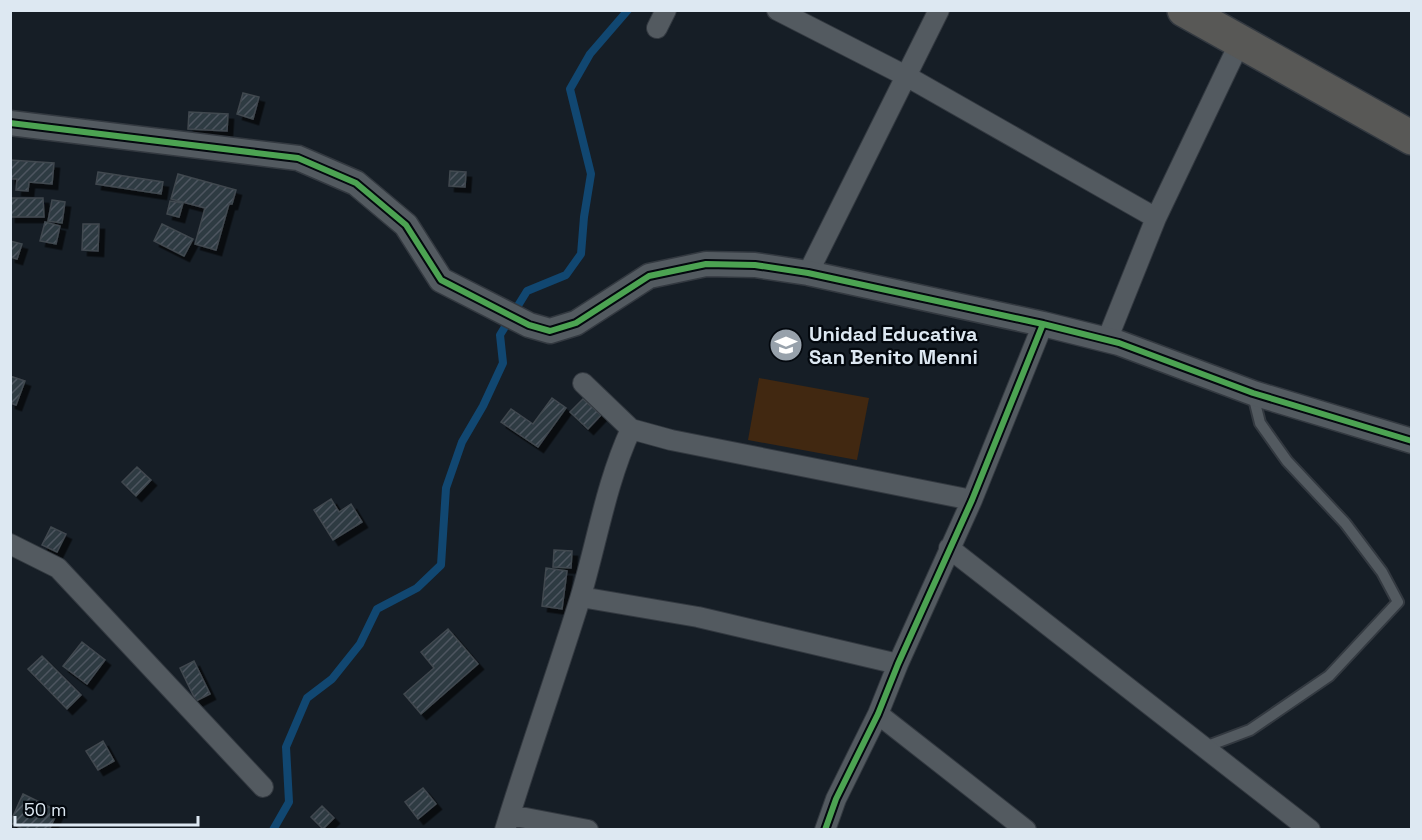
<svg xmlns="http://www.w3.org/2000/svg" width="1422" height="840" viewBox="0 0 1422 840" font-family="'Space Grotesk',sans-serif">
<defs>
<pattern id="building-hatch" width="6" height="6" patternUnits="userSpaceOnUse" patternTransform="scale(1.5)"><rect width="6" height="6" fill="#2f3a43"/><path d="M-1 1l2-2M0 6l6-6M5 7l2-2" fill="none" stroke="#4d565f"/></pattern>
<filter id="shadow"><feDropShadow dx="5.5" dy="5.5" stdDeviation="0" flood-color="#0009"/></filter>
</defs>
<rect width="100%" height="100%" fill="#161e26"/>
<path fill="#412811" d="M759,378L869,398L857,460L748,440Z"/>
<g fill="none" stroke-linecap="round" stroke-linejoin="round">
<path stroke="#114771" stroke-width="8" d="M273,830L289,802L286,747L307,698L332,679L360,644L377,609L417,588L441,565L446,488L462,442L483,406L503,363L500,335L527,291L566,275L581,254L584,217L591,174L570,89L590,54L628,10"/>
</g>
<path fill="url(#building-hatch)" stroke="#41484f" stroke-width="1.5" filter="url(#shadow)" d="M243,93L259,97L253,119L237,114Z
M189,112L228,114L227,131L188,129Z
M10,160L54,163L52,184L29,182L28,191L16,190L17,179H10Z
M450,171L466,172L465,187L449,186Z
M98,172L163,182L161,194L96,184Z
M178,174L236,190L232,204H229L216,250L195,244L205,208L171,199Z
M10,198H43L44,217H10Z
M52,200L65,202L62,223L48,221Z
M170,201L183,203L179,217L167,214Z
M45,222L60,226L56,244L40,241Z
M83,224H99L98,251L82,250Z
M162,224L193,239L184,256L154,241Z
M10,241L22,244L17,259L10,257Z
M10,376L25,381L16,405L10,403Z
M552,398L566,408L538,447L501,422L511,409L533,424Z
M583,399L601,415L588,429L570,412Z
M137,467L151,480L136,496L122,482Z
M331,499L339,512L351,504L362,522L333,540L314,510Z
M51,527L66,534L57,552L42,545Z
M554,550L572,551L571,568L553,567Z
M546,568L567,571L562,609L542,606Z
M448,629L478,664L421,714L404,694L434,668L421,652Z
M82,642L105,660L87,684L63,666Z
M42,656L81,695L67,709L28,669Z
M194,661L210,694L196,701L180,668Z
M103,741L114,761L98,770L86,751Z
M423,788L436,804L418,819L405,802Z
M23,794L58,811L49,830H25L10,823Z
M322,806L334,818L323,829L311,817Z"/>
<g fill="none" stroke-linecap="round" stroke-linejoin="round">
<g stroke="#333940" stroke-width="14">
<path id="service" d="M1205,747L1250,730L1329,676L1398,602L1382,572L1345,523L1287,461L1260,423L1253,395"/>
</g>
<g stroke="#333940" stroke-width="22">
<path id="minor" d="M777,10L908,77L1156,218
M657,28L666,10
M808,273L939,10
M1107,340L1156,218L1240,42
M631,429L671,440L972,500
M10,544L58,568L263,787
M949,548L1310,830
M581,597L698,617L898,664
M878,714L1026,830
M510,815L588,830
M505,830C529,752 556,676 580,599C597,542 606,483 631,429L583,383
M825,830L836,799L878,714L898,664L972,500L1043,324"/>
</g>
<g stroke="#333940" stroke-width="27">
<path id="tertiary" d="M10,123L298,158L356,183L406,225L441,280L529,325L550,331L576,323L649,276L706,264L755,265L808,273L1043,324L1119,343L1253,393L1412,441"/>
</g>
<g stroke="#333940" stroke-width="36">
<path id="trunk" d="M1184,10L1412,138"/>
</g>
<use href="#service" stroke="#535a60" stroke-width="10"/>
<use href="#minor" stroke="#535a60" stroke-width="20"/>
<use href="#tertiary" stroke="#535a60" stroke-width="24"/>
<use href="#trunk" stroke="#585856" stroke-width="33"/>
<g stroke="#03080e" stroke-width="10">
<path id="cycleway" d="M10,123L298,158L356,183L406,225L441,280L529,325L550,331L576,323L649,276L706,264L755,265L808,273L1043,324L1119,343L1253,393L1412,441
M825,830L836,799L878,714L898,664L972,500L1043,324"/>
</g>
<use href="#cycleway" stroke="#4ca352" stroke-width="6"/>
</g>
<defs>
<g id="school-disc" transform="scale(1.725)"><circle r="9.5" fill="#97a1ab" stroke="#03080e"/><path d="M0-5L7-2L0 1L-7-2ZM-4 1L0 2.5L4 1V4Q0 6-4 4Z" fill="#fff"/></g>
</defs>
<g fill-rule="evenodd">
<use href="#school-disc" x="786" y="345"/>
</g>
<g text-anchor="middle" stroke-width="4.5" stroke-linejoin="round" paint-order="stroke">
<g font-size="20" font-weight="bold" fill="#dde8f2" stroke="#03080e" text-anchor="start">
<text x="809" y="341">Unidad Educativa<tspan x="809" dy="23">San Benito Menni</tspan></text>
</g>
</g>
<rect width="1422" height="840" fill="none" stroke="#dde8f2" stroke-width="24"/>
<path d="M15 816v9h183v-9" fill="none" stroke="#dde8f2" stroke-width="3"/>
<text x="24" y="816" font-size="18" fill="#dde8f2" stroke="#03080e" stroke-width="4.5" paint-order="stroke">50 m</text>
</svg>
